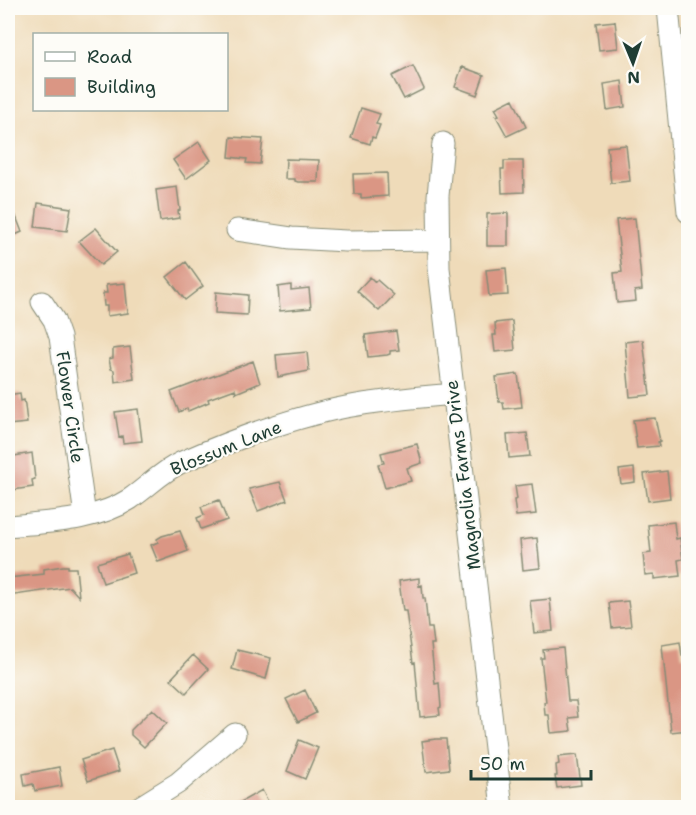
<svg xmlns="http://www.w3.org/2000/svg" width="696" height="815" viewBox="0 0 696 815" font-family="'Shantell Sans',sans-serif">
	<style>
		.building { fill: #da9684 }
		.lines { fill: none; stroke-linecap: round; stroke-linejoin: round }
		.minor-casing { stroke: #878c76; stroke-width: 23 }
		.minor { stroke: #fff; stroke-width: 21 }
		.labels { text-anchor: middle; stroke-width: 4.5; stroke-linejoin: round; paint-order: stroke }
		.street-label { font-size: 18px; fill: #1f3d34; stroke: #fdfcf7 }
	</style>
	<rect width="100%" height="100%" fill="#fdfcf7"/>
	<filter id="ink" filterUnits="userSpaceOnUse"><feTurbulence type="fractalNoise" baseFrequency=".0167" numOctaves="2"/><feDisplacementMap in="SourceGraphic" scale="12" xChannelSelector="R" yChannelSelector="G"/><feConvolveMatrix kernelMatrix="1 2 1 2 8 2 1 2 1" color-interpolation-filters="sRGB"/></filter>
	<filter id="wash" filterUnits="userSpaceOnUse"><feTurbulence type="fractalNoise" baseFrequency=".008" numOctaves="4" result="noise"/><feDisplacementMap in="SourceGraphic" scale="24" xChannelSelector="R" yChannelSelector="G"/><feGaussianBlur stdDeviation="1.35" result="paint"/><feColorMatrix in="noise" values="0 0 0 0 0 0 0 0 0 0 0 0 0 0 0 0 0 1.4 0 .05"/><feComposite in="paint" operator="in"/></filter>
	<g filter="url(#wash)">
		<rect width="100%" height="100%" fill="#efdbb9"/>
		<g id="blocks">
			<path class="building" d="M615,21L618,48L599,50L596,23Z
				M413,66L424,89L404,99L392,76Z
				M462,67L484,75L477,95L455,87Z
				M622,81L625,107L607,110L604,84Z
				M513,99L526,127L507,136L496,116L499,115L495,108Z
				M361,108L380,114L376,124L380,125L375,138L372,137L370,144L351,138Z
				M231,137L263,139L260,164L246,163L247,159L229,157Z
				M199,142L211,160L186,179L173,160Z
				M626,145L630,181L611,183L607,147Z
				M286,159L319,160L318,182H298L295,181V179H285Z
				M504,161H523L524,192L502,193L501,169H504Z
				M387,173L388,196L361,198V194H354L353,174Z
				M177,187L180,210L178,211L179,218L160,221L156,190Z
				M8,196L22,232L8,238Z
				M38,203L71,208L67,231L35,227Z
				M508,213V246H487V214Z
				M635,218L642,290L635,291L636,301L617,303L614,273L622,272L616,220Z
				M96,228L117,252L101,265L79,241Z
				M186,262L203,286L185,300L167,277Z
				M506,268L508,295L489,296L486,270Z
				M370,277L375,282L377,280L394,295L379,311L357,291Z
				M125,283L128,313L107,316V306H104L103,293H107L106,285Z
				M291,285V290L309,288L311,308L280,311L278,287Z
				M216,292L248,295L247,315L215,313Z
				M512,321L515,350L495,352L493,335H496L495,323Z
				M396,331L399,350L390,351V354L387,355L368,357L365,335Z
				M643,340L650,395L630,397L625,342Z
				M130,347L134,379L115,382L114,370L111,369L109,359L113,358V349Z
				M307,352L309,371L278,377L276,355Z
				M253,361L260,383L236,393L235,389L208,399L209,402L188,411L187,408L179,412L171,392Z
				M518,374L522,407L504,409L503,402H499L496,377Z
				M20,393L21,401L24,400L25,405L27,423L8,425V395Z
				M138,409L142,441L123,443L122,436L119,437L115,412Z
				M655,418L660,441L658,442L659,446L637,448L633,420Z
				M527,433L530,456L509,458L507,435Z
				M417,444L422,463L407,468L411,481L385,488L378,464L384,463L381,453Z
				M32,453L35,479L32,480L33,487L13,490L10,471L8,472V457Z
				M634,468L635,482L621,484L619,470Z
				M667,471L670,498L648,501L644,474Z
				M280,482L287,500L258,511L249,489Z
				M532,484L536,514L516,516L514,500L517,499L515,486Z
				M219,500L227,520L201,529L197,518L204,515L201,507Z
				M674,522L676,539L680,538L683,559L678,560L680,576L654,579V574L645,575L643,554L651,553L648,525Z
				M180,531L188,551L158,562L151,545L158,542L157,539L162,536Z
				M537,538L540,568L523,570L520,540Z
				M128,554L134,573L103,583L97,563Z
				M63,566H68V568H76L79,597L70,587L8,596V578L44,574V569Z
				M419,578V586L422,585L423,598H425L428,628H432L434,644H431L435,684L439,683L441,707L439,708L440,715L420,717L415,662L413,663L406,611H403L399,581Z
				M550,599L553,631L534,633L530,601Z
				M628,601L631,626L612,628L609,603Z
				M680,642L682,656H685L688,730L671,732L662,645Z
				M563,648L568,701H576L578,717L569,718L571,731L551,733L549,715H545L544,702H546L541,658H544L543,650Z
				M237,650L271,658L266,679L232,669Z
				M193,655L208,669L186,693L171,679Z
				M305,690L316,713L298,722L286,699Z
				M152,709L167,723L144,747L131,735V730Z
				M436,739H446L449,769L426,772L422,741Z
				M299,740L318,748L305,779L287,771Z
				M112,750L119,771L88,781L81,760Z
				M577,755L581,785L557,788L555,776H557L556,765L559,764L558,757Z
				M59,767L62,786L35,791L33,784L25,786L23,774Z
				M262,790L271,807H232Z"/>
		</g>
	</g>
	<g filter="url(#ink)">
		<use href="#blocks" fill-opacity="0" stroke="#878c76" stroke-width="1.5"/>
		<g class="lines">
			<g class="minor-casing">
				<path id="minor" d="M668,8L688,212
					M443,143L438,196L439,268L502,808
					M237,230L291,238L346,241L438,240
					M42,302L54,320L60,337L85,516
					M8,526C48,522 96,521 130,499C148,487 162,471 182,462C230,441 294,417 346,407C381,400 418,397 454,394
					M138,808L178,783L235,734"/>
			</g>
			<use href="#minor" class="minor"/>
		</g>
	</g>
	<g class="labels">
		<g class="street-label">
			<text transform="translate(70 407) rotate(82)" y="6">Flower Circle</text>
			<text transform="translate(226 448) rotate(-22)" y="6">Blossum Lane</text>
			<text transform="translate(463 475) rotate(-97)" y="6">Magnolia Farms Drive</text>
		</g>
	</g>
	<rect width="696" height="815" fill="none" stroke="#fdfcf7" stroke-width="30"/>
	<rect x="33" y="33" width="195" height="78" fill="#fdfcf7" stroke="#a4b0a9" stroke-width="1.5"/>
	<rect x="45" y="52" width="30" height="9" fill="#ffffff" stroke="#a4b0a9" stroke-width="1.5"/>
	<text x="87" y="63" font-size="18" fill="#1f3d34">Road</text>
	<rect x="45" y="78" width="30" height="18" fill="#da9684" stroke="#a4b0a9" stroke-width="1.5"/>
	<text x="87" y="93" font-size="18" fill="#1f3d34">Building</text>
	<g transform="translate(633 63) rotate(178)" stroke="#fdfcf7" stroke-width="4.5" paint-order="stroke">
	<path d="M0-4.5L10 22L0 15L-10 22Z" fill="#1f3d34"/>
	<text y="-9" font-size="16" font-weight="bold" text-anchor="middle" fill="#1f3d34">N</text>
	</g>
	<path d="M471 770v9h120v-9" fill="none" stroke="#1f3d34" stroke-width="3"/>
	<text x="480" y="770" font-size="18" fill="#1f3d34" stroke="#fdfcf7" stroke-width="4.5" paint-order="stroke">50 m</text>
</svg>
